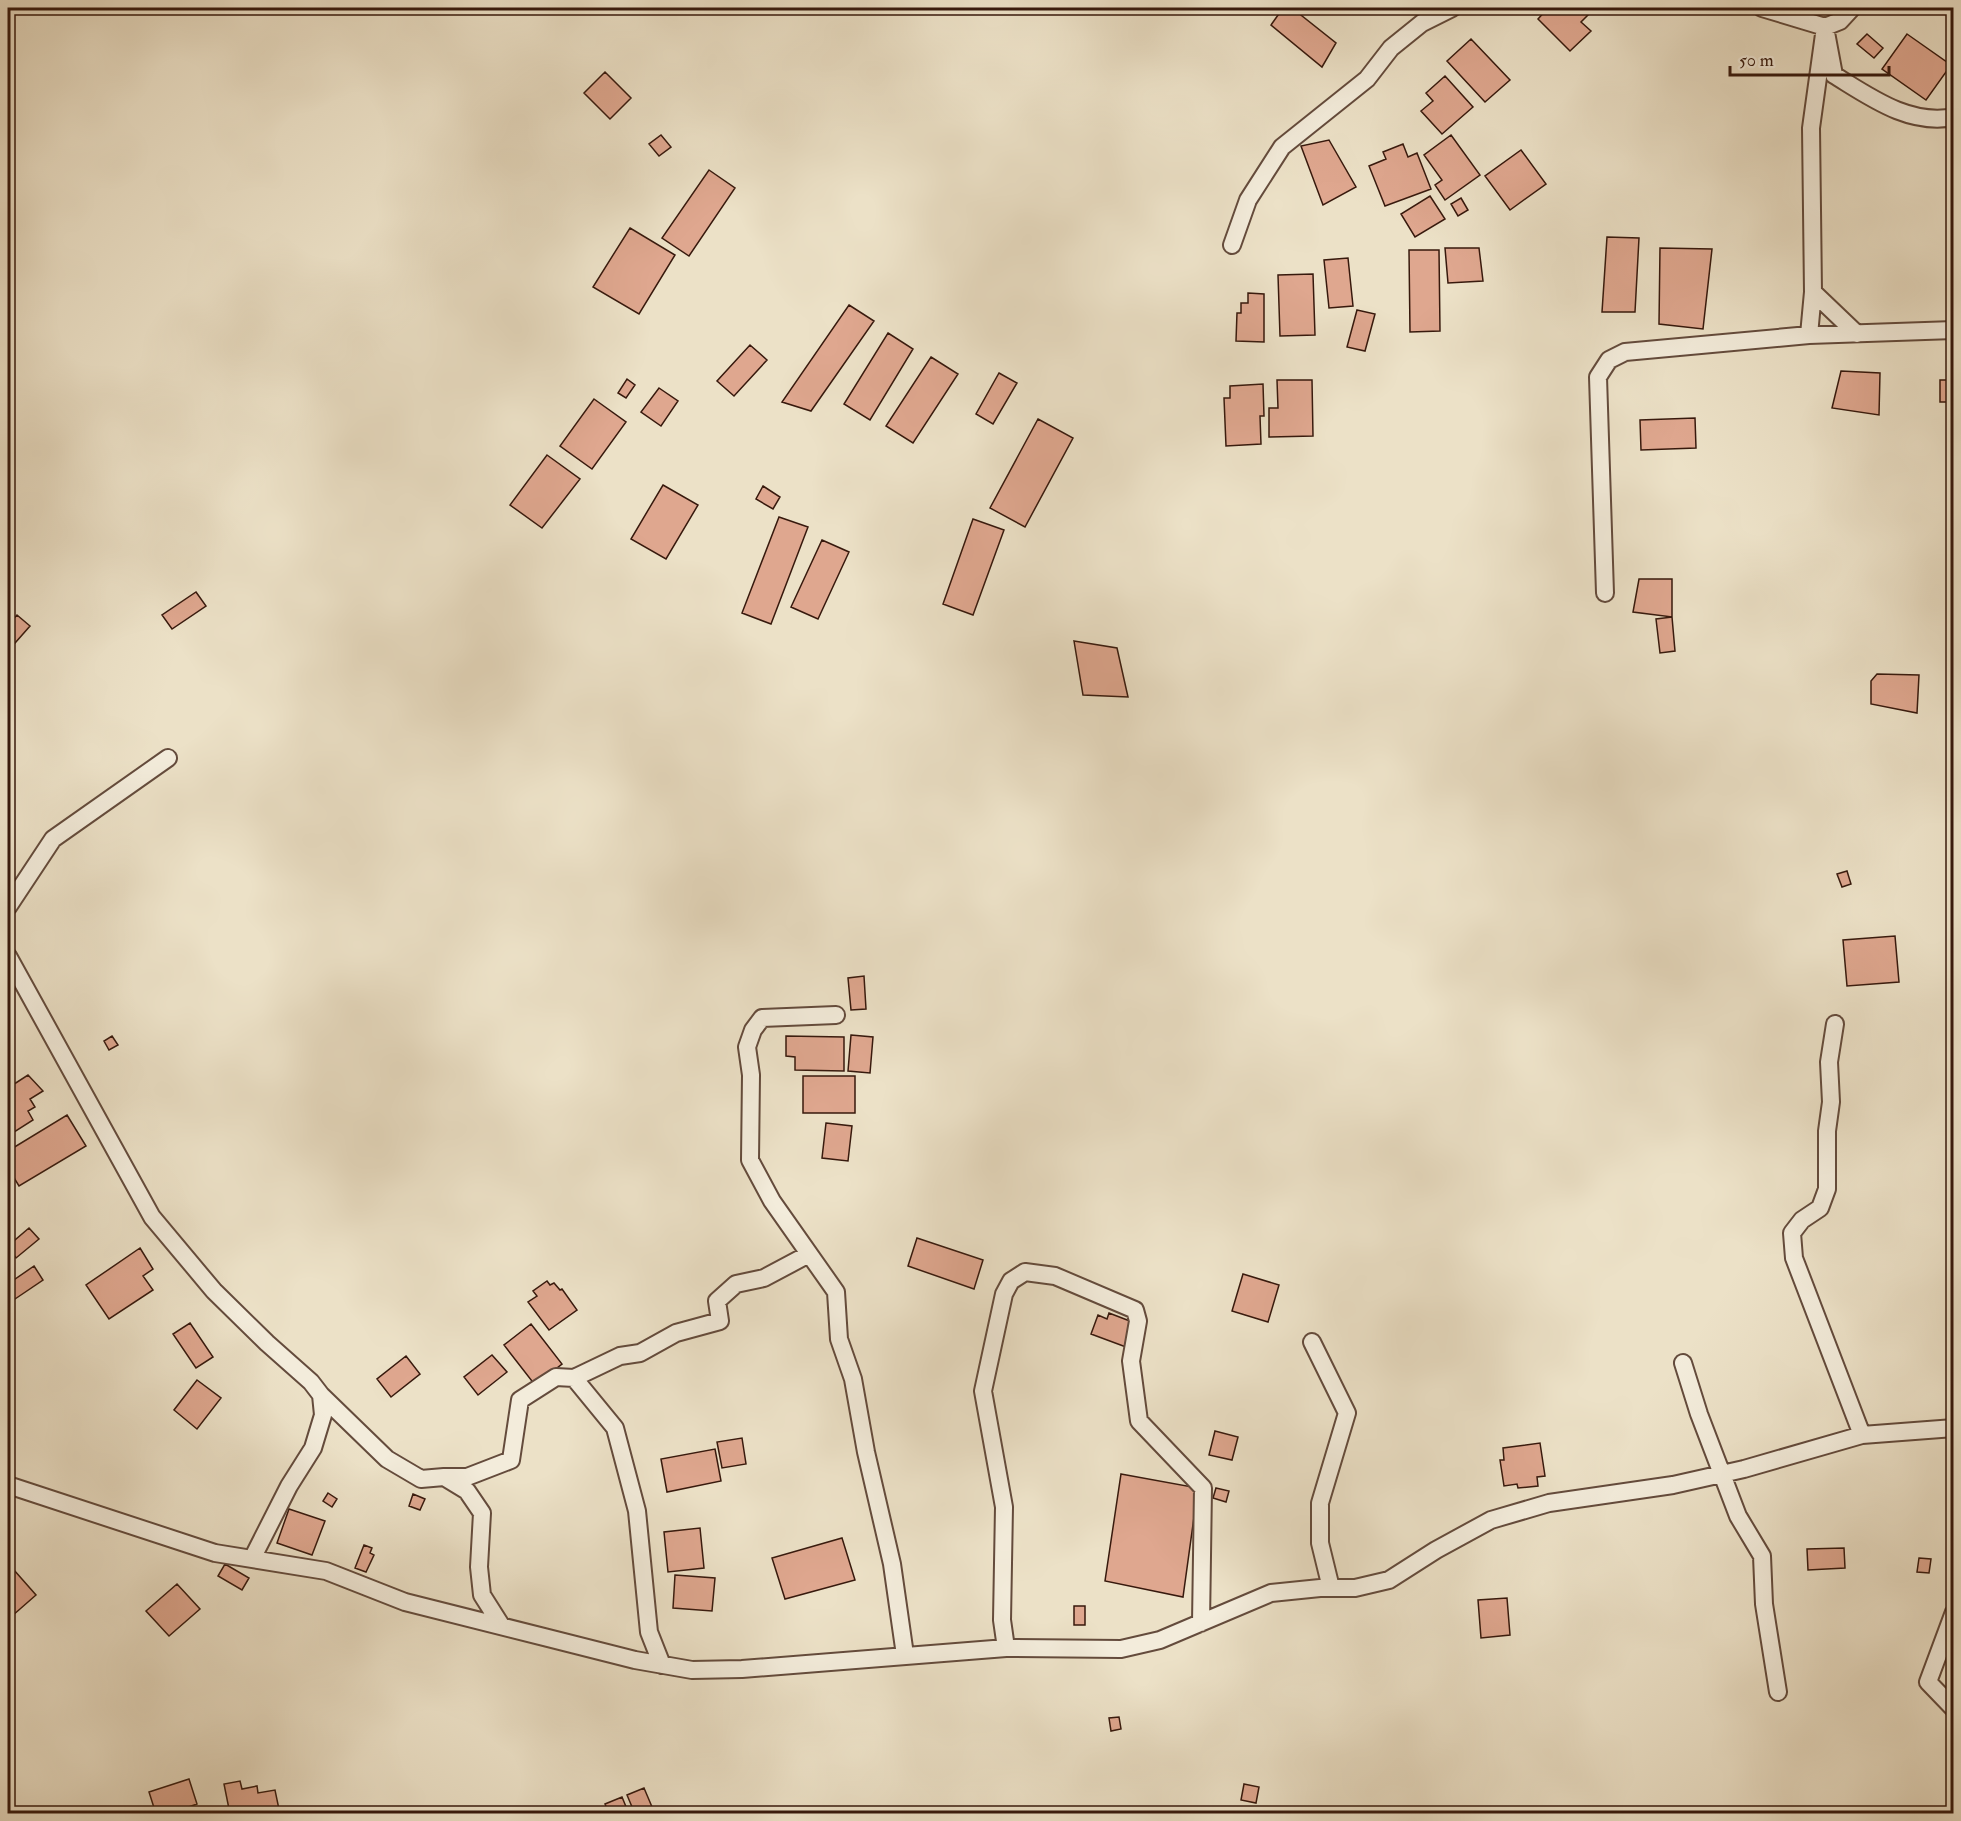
<svg xmlns="http://www.w3.org/2000/svg" width="1961" height="1821" viewBox="0 0 1961 1821" font-family="'IM FELL Double Pica',serif">
	<style>
		.building { fill: #dfa78f; stroke: #37190d; stroke-width: 1.5 }
		.lines { fill: none; stroke-linecap: round; stroke-linejoin: round }
		.street-casing { stroke: #644b3c; stroke-width: 20 }
		.street { stroke: #f3ecdb; stroke-width: 16 }
	</style>
	<rect width="100%" height="100%" fill="#ece1c7"/>
	<filter id="stains"><feTurbulence type="fractalNoise" baseFrequency=".00333" numOctaves="4"/><feColorMatrix values="0 0 0 0 .2 0 0 0 0 .09 0 0 0 0 .02 0 0 0 .5 -.17"/></filter>
	<radialGradient id="worn" r=".72"><stop offset=".6" stop-color="#630" stop-opacity="0"/><stop offset="1" stop-color="#630" stop-opacity=".3"/></radialGradient>
	<path class="building" d="M1283,8H1292L1336,43L1322,67L1271,25Z
		M1548,8H1585L1590,13L1581,22L1591,31L1570,51L1538,19Z
		M1867,34L1883,48L1874,58L1857,44Z
		M1907,34L1951,65L1926,100L1882,69Z
		M1471,39L1510,80L1485,102L1447,61Z
		M605,72L631,98L610,119L584,93Z
		M1445,76L1473,107L1442,134L1421,111L1433,101L1426,93Z
		M661,135L671,147L659,156L649,144Z
		M1451,135L1480,175L1445,200L1435,185L1442,180L1424,155Z
		M1329,140L1356,187L1323,205L1301,146Z
		M1403,144L1408,157L1417,153L1431,189L1385,206L1369,166L1386,159L1383,152Z
		M1521,150L1546,184L1510,210L1485,176Z
		M709,170L735,188L689,256L662,238Z
		M1430,196L1445,219L1415,237L1401,214Z
		M1461,198L1468,210L1458,216L1451,204Z
		M630,228L675,255L639,314L593,287Z
		M1607,237L1639,238L1635,312H1602Z
		M1445,248H1479L1483,281L1448,283Z
		M1660,248L1712,249L1703,329L1659,324Z
		M1409,250H1439L1440,331L1410,332Z
		M1348,258L1353,306L1329,308L1324,260Z
		M1313,274L1315,335L1280,336L1278,275Z
		M1248,293L1264,294V342L1236,341L1237,313H1241V303H1248Z
		M849,305L874,321L811,411L782,402Z
		M1357,310L1375,314L1365,351L1347,347Z
		M888,333L913,349L870,420L844,404Z
		M750,345L767,360L734,396L717,381Z
		M931,357L958,374L913,443L886,426Z
		M1841,371L1880,373L1879,415L1832,408Z
		M999,373L1017,383L993,424L976,414Z
		M627,379L635,385L626,398L618,393Z
		M1277,380H1312L1313,436L1269,437V408H1278Z
		M1940,380H1954V402H1940Z
		M1263,384L1264,416H1260L1261,444L1226,446L1224,398H1230V386Z
		M659,388L678,401L661,426L641,412Z
		M594,399L626,422L592,469L560,446Z
		M1695,418L1696,448L1641,450L1640,420Z
		M1038,419L1073,438L1025,527L990,508Z
		M547,455L580,479L542,528L510,505Z
		M663,485L698,505L666,559L631,539Z
		M763,486L780,497L773,509L756,499Z
		M779,517L808,527L771,624L742,613Z
		M973,519L1004,530L973,615L943,604Z
		M822,540L849,552L818,619L791,607Z
		M1639,579H1672V617L1633,612Z
		M196,592L206,606L172,629L162,615Z
		M17,615L30,626L8,651V625Z
		M1672,617L1675,651L1660,653L1656,619Z
		M1074,641L1117,648L1128,697L1083,695Z
		M1877,674L1919,675L1917,713L1871,704V681Z
		M1952,680L1954,717H1950Z
		M1847,871L1851,884L1842,887L1837,874Z
		M1895,936L1899,982L1847,986L1843,940Z
		M864,976L866,1009L851,1010L848,978Z
		M851,1035L873,1037L870,1073L848,1071Z
		M112,1036L118,1045L109,1050L104,1041Z
		M786,1036L844,1037V1071L795,1070V1057L786,1056Z
		M28,1075L43,1091L30,1099L35,1107L28,1111L33,1120L8,1136V1088Z
		M803,1076H855V1113H803Z
		M67,1115L86,1146L19,1186L8,1168V1151Z
		M826,1123L852,1126L848,1161L822,1158Z
		M29,1228L39,1239L16,1258L8,1246Z
		M917,1238L983,1260L974,1289L908,1266Z
		M140,1248L153,1269L143,1276L153,1290L109,1319L86,1285Z
		M34,1266L43,1280L15,1299L8,1284Z
		M1243,1274L1279,1285L1268,1322L1232,1311Z
		M547,1281L550,1285L554,1283L560,1290L562,1289L577,1310L549,1330L528,1302L537,1296L533,1291Z
		M1109,1313L1135,1323L1126,1347L1091,1334L1098,1315L1107,1319Z
		M190,1323L213,1357L196,1368L173,1334Z
		M531,1324L562,1364L535,1385L504,1345Z
		M492,1355L507,1372L478,1395L464,1377Z
		M406,1356L420,1374L391,1397L377,1379Z
		M197,1380L221,1398L197,1429L174,1410Z
		M1215,1431L1238,1437L1232,1460L1209,1455Z
		M742,1438L746,1464L722,1468L717,1442Z
		M1540,1443L1545,1476L1537,1477L1538,1486L1518,1488L1517,1484L1504,1486L1500,1460H1504L1503,1448Z
		M715,1449L721,1481L667,1492L661,1459Z
		M1121,1474L1198,1488L1183,1597L1105,1581Z
		M1216,1488L1229,1491L1226,1502L1213,1498Z
		M328,1493L337,1499L332,1507L323,1501Z
		M413,1494L425,1499L420,1510L409,1506Z
		M289,1509L325,1521L312,1555L277,1543Z
		M700,1528L704,1568L668,1572L664,1532Z
		M842,1538L855,1580L785,1599L772,1558Z
		M364,1545L372,1548L370,1553L374,1555L366,1572L355,1568Z
		M1844,1548L1845,1568L1808,1570L1807,1549Z
		M1919,1558L1931,1559L1929,1573L1917,1572Z
		M225,1564L249,1578L242,1590L218,1576Z
		M14,1570L36,1595L12,1616L8,1611V1576Z
		M675,1575L715,1578L712,1611L673,1608Z
		M177,1584L200,1609L169,1636L146,1611Z
		M1507,1598L1510,1635L1481,1638L1478,1600Z
		M1074,1606H1085V1625H1074Z
		M1119,1717L1121,1729L1111,1731L1109,1718Z
		M189,1779L197,1804L169,1814H156L149,1792Z
		M240,1781L242,1789L257,1786L258,1793L275,1790L280,1814H230L224,1784Z
		M1244,1784L1259,1787L1256,1803L1241,1800Z
		M644,1788L655,1814H635L627,1795Z
		M622,1797L629,1814H609L605,1804Z"/>
	<g class="lines">
		<g class="street-casing">
			<path id="street" d="M1762,8L1825,27L1834,75C1870,97 1909,126 1954,117
				M1852,8L1840,21L1825,27L1811,128L1813,292L1809,335L1954,330
				M1232,245L1248,200L1282,147L1367,79L1391,48L1422,23L1452,8
				M1813,292L1857,334
				M1605,593L1598,377L1609,360L1625,352L1809,335
				M8,907L53,839L168,758
				M8,956L152,1217L214,1291L267,1343L311,1382L321,1395L323,1415L313,1448L289,1486L253,1557
				M836,1015L762,1018L753,1030L747,1047L751,1075L750,1160L772,1201L836,1292L839,1339L853,1379L866,1452L892,1564L905,1655
				M1835,1024L1829,1062L1831,1102L1827,1131V1189L1820,1208L1802,1220L1792,1233L1794,1258L1862,1435
				M1312,1342L1347,1413L1320,1503V1543L1331,1588
				M1683,1363L1699,1414L1738,1516L1762,1556L1764,1604L1778,1692
				M574,1378L620,1356L640,1353L676,1333L720,1321L717,1301L736,1284L764,1278L809,1254
				M321,1395L387,1459L421,1479L444,1477L467,1491L482,1513L479,1567L482,1595L501,1625
				M444,1477H467L511,1460L520,1400L556,1377L574,1378L615,1428L637,1511L649,1632L662,1665
				M8,1485L215,1553L326,1571L405,1602L548,1638L635,1660L692,1670L742,1669L1006,1648L1121,1649L1160,1640L1271,1593L1320,1588H1355L1389,1580L1436,1550L1491,1520L1549,1503L1673,1485L1744,1469L1862,1435L1954,1428
				M1954,1612L1928,1682L1954,1709
				M1006,1648L1002,1620L1004,1507L983,1391L1004,1294L1011,1281L1025,1272L1055,1276L1135,1310L1138,1321L1131,1361L1139,1421L1203,1488L1201,1623"/>
		</g>
		<use href="#street" class="street"/>
	</g>
	<rect width="1961" height="1821" fill="none" stroke="#ece1c7" stroke-width="30"/>
	<rect x="9" y="9" width="1943" height="1803" fill="none" stroke="#37190d" stroke-width="3"/>
	<rect x="15" y="15" width="1931" height="1791" fill="none" stroke="#37190d" stroke-width="1.5"/>
	<path d="M1730 66v9h159v-9" fill="none" stroke="#37190d" stroke-width="3"/>
	<text x="1739" y="66" font-size="18" fill="#37190d" stroke="#f3ecdb" stroke-width="4.5" paint-order="stroke">50 m</text>
	<rect width="100%" height="100%" filter="url(#stains)"/>
	<rect width="100%" height="100%" fill="url(#worn)"/>
</svg>
